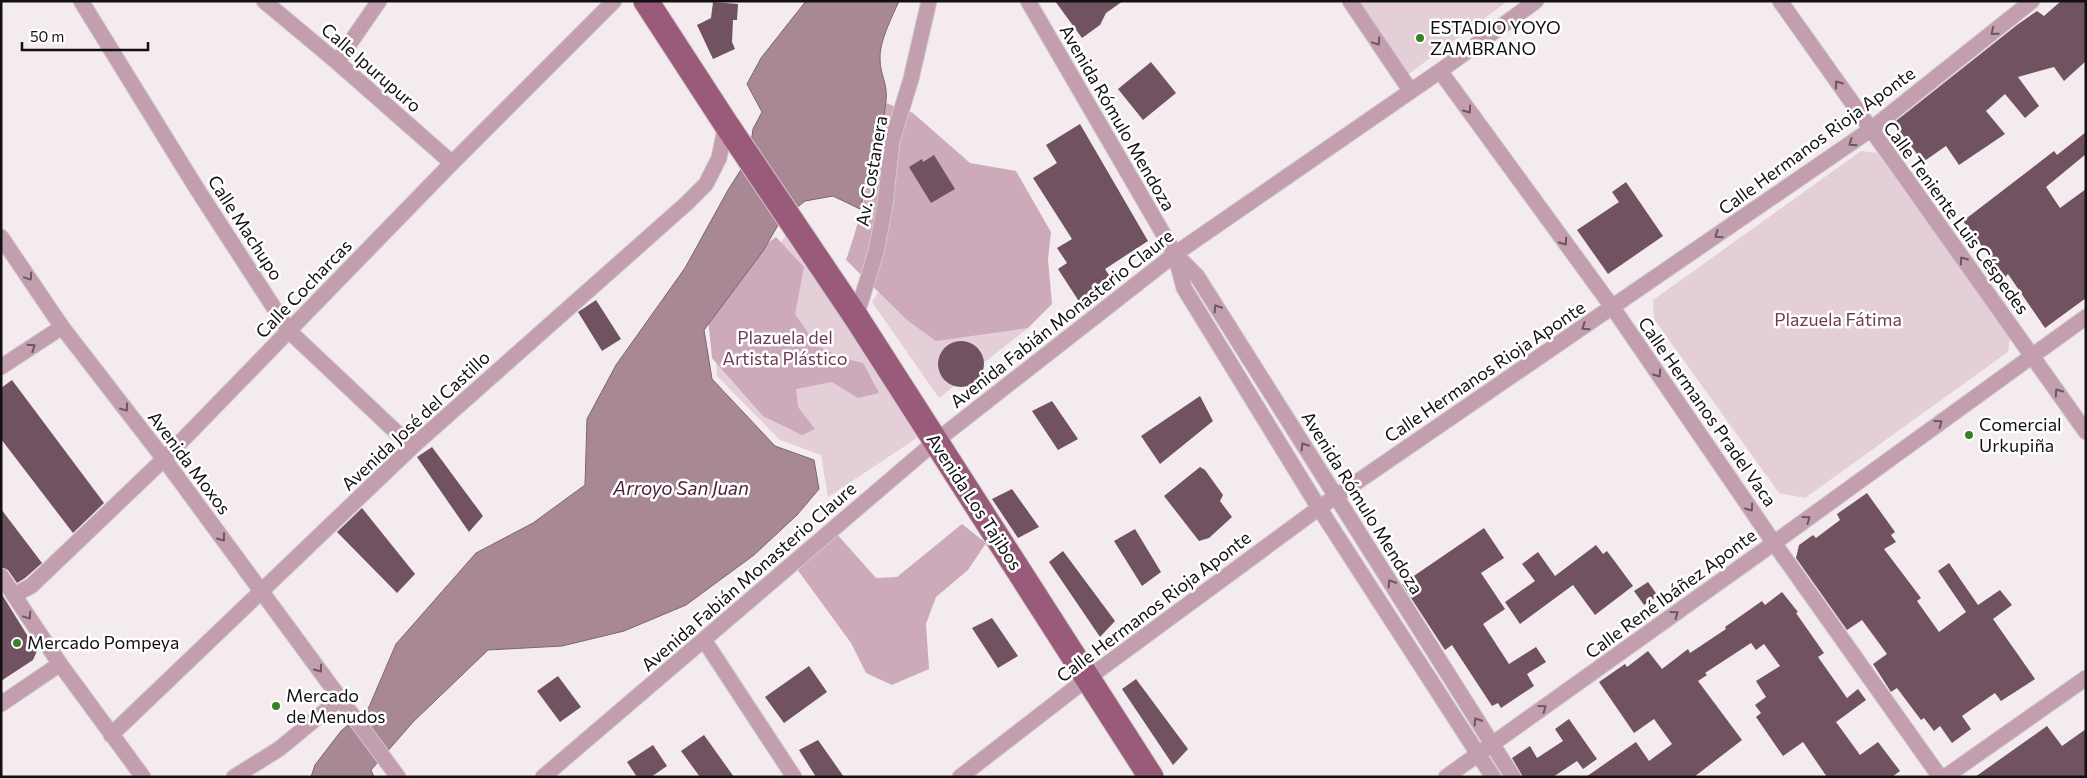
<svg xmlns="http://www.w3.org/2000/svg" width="2087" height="778" viewBox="0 0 2087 778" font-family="Commissioner,sans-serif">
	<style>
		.green { fill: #e4ced7 }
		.forest { fill: #cdaaba }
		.water { fill: #a98896; stroke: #7c646e }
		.building { fill: #705260 }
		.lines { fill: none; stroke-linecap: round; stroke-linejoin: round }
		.minor-casing { stroke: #d0c8cb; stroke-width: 17 }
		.primary-casing { stroke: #d0c8cb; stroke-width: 27 }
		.minor { stroke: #c29eae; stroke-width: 15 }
		.primary { stroke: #995b79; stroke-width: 25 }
		.oneway { stroke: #6a5760 }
		.poi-dot { fill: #398127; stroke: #fff; stroke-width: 2 }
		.labels { text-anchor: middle; stroke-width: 5; stroke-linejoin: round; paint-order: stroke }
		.poi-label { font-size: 18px; fill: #131011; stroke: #fff; text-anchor: start }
		.street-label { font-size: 18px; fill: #131011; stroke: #fff }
		.park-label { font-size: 18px; fill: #6d3c54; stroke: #fff }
		.water-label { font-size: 19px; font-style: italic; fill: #4c1f37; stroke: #fff }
	</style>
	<rect width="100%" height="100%" fill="#f4ebef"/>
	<path class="green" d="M1359,1H1508L1407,75Z
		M1861,151L1877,153L2010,337L2008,352L1805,498L1779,493L1654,319L1653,300Z
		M787,234L923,434L828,497L821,455L780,440L717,376L714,332Z
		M893,267L1028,328L939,398L872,302Z"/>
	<path class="forest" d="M886,103L913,113L970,163L1016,171L1051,232L1048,259L1052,304L1028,328L936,341L907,320L846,260C864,209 875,156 886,103Z
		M776,237L804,267L795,314L817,346L843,358L863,363L879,393L858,398L832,382L796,389L798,407L815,429L802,435L763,416L712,358L707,309L753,254Z
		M962,524L986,543L968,570L936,597L926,624L929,669L892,685L866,673L851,643L794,565L835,532L876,578L897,577Z"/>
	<path class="water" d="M806,1H899C892,17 879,42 880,59C880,75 888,83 886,101C882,137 871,173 860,209L833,196L805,201L781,220L763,251L704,330L712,379L775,446L814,460L819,489L797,515L754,555L686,605L624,631L562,646L488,650L413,722L371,770L374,777H311L315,765L341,731L369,707L396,644L476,553L533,523L585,485L587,419L616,365L685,268L728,190L749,157L753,129L762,112L747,84L761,58Z"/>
	<path class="building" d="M1055,1H1123L1106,13L1100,25L1082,38Z
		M2061,1H2086V61L2064,81L2054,67L2018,77L2039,106L2025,118L2005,94L1986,111L2005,134L1959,165L1946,146L1923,162L1896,126V121L2017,25L2037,11L2044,16Z
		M713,2L738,4L737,20H733L732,42L735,49L713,59L697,25L711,18Z
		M1151,62L1176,93L1143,120L1118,89Z
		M1080,124L1148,241L1105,269L1113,281L1080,303L1058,269L1067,263L1057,248L1072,239L1033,178L1057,163L1046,145Z
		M2086,132V154L2046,187L2060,208L2086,189V298L2045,328L2008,274L2005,277L1963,221L2054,151L2057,155Z
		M934,155L955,189L931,203L909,167L922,159L923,162Z
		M1626,182L1663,236L1608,274L1577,230L1619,202L1612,192Z
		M596,300L621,339L602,351L578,312Z
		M938 364a23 23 0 1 1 46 0a23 23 0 1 1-46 0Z
		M12,380L104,503L73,533L1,439V388Z
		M1200,396L1213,421L1160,464L1141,436Z
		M1052,401L1078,439L1058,450L1032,411Z
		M432,447L483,516L469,532L417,457Z
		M1200,467L1205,470L1223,495L1220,501L1232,517L1209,538L1199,541L1164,496Z
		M1012,489L1039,527L1018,538L992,499Z
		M1867,493L1895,532L1891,535L1896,542L1884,549L1921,598L1917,601L1939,632L1966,612L1938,571L1949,563L1978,605L2000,590L2012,605L1993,619L2035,679L2001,701L1995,693L1962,716L1971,729L1952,743L1940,726L1934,731L1924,718L1921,720L1897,688L1891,692L1873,664L1887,654L1862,620L1847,630L1796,558L1799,545L1813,535L1816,538L1840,520L1837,514Z
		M362,508L415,574L397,593L337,532Z
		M1,509L42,563L25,578L17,583L8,570L1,567Z
		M1484,528L1504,558L1481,573L1505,609L1483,624L1509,664L1536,647L1546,662L1527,674L1534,686L1501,708L1498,703L1492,706L1452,645L1445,650L1402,584Z
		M1135,529L1161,572L1142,586L1114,541Z
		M1596,545L1603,554L1607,551L1633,586L1595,615L1573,585L1520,624L1505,602L1535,581L1522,564L1538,552L1555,576Z
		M1063,551L1115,621L1100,637L1049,562Z
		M1648,582L1658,596L1644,605L1634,591Z
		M1782,592L1798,612L1796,613L1824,653L1818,657L1847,698L1858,689L1866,700L1836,722L1860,755L1878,742L1900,771L1892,777H1827L1803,742L1783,756L1756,717L1761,713L1755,705L1766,697L1756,681L1780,666L1764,644L1756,650L1751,643L1705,673L1707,675L1698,681L1742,740L1694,777H1586L1636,742L1649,761L1672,744L1654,719L1634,733L1599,682L1625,664L1627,667L1648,651L1662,669L1688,649L1690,653L1726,629L1725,627L1762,601L1765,605Z
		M1,593L37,651L33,660L1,681Z
		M992,618L1018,656L998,668L972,628Z
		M809,666L827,692L784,723L765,697Z
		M558,676L581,707L560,722L537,691Z
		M1136,679L1188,749L1173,765L1122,689Z
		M1569,719L1597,759L1583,769L1577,761L1553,777H1523L1512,758L1530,746L1537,758L1563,741L1555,729Z
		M2047,726L2062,746L2086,729V777H1975Z
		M704,735L734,777H700L681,751Z
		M818,740L844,777H816L799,750Z
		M653,745L667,766L651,777H637L627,762Z"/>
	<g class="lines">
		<g class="minor-casing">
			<path id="minor" d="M81,1L197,189L289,331L412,447
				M264,1L337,62L452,163
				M1028,1L1175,254
				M1350,1L1410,90
				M1780,1L2086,432
				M337,62L379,1
				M1440,71L1613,308L1774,543L1940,777
				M1,237L62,327L164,459L398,777
				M856,317L876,252L885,205L892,141L911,79L929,1
				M1,367L62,327
				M1,576L60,664L143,777
				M14,595L31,586L164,459L452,163L614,1
				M704,640L794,777
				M1,704L60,664
				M111,735L412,447L687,203L706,184L719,158L726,124
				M234,777L279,749L341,698
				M543,777L936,441L1175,254L1440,71L1536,1
				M960,777L1088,678L1319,508L1870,130L2032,1
				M1446,777L1774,543L2086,317
				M1493,777L1319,508L1184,288L1175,254L1197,276L1513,777
				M1945,777L2086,678"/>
		</g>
		<g class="primary-casing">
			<path id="primary" d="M646,1L726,124L856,317L1151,777"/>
		</g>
		<use href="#minor" class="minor"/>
		<use href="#primary" class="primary"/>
	</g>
	<defs><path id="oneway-chevron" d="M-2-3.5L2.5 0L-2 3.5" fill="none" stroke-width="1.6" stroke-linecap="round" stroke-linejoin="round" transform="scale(1.25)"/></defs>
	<g class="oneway">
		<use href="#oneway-chevron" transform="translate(1994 32) rotate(141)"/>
		<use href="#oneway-chevron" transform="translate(1377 42) rotate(56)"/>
		<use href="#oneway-chevron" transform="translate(1838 84) rotate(-125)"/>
		<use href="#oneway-chevron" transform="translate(1468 110) rotate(54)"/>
		<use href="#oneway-chevron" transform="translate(1852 143) rotate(145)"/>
		<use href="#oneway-chevron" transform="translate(1718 235) rotate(145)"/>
		<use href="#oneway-chevron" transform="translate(1564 242) rotate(54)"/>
		<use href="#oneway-chevron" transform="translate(1963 260) rotate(-126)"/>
		<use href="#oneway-chevron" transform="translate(29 277) rotate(56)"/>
		<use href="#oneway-chevron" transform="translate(1217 308) rotate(-122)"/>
		<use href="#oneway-chevron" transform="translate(1585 327) rotate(146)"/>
		<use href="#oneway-chevron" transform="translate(32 347) rotate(-34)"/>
		<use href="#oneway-chevron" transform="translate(1658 374) rotate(55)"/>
		<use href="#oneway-chevron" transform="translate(2058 392) rotate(-125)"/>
		<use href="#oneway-chevron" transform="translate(125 408) rotate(53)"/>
		<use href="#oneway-chevron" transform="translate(1939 423) rotate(-36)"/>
		<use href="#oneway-chevron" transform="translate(1304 446) rotate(-122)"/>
		<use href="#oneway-chevron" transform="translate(1750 508) rotate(55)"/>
		<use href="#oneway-chevron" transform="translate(1807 519) rotate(-36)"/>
		<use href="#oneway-chevron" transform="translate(222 538) rotate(53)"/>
		<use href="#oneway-chevron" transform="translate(1391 583) rotate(-122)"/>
		<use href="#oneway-chevron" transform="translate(1675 614) rotate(-36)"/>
		<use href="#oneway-chevron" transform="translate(28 616) rotate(56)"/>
		<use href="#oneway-chevron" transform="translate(319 669) rotate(54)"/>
		<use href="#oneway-chevron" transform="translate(1543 708) rotate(-36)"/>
		<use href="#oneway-chevron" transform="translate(1477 721) rotate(-122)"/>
	</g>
	<g class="poi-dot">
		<circle cx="1420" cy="38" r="5"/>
		<circle cx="1969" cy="435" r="5"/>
		<circle cx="17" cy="643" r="5"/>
		<circle cx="276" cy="706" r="5"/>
	</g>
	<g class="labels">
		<g class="poi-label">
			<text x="1430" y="34">ESTADIO YOYO<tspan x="1430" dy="21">ZAMBRANO</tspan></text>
			<text x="1979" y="431">Comercial<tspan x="1979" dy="21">Urkupiña</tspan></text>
			<text x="27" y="649">Mercado Pompeya</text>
			<text x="286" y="702">Mercado<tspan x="286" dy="21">de Menudos</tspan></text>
		</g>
		<g class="street-label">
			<text transform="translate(371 68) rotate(41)" y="6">Calle Ipurupuro</text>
			<text transform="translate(1117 118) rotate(60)" y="6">Avenida Rómulo Mendoza</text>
			<text transform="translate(1817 141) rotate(-36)" y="6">Calle Hermanos Rioja Aponte</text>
			<text transform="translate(872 171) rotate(-80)" y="6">Av. Costanera</text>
			<text transform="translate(1956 218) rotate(54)" y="6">Calle Teniente Luis Céspedes</text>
			<text transform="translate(245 228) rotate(57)" y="6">Calle Machupo</text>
			<text transform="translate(304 289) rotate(-46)" y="6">Calle Cocharcas</text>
			<text transform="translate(1062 319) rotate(-38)" y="6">Avenida Fabián Monasterio Claure</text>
			<text transform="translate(1485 372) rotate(-34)" y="6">Calle Hermanos Rioja Aponte</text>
			<text transform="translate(1707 412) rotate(55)" y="6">Calle Hermanos Pradel Vaca</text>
			<text transform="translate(416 421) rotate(-43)" y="6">Avenida José del Castillo</text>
			<text transform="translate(189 463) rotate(53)" y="6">Avenida Moxos</text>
			<text transform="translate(974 502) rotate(57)" y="6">Avenida Los Tajibos</text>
			<text transform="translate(1362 503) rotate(58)" y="6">Avenida Rómulo Mendoza</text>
			<text transform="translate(749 577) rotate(-41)" y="6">Avenida Fabián Monasterio Claure</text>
			<text transform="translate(1671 594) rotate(-36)" y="6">Calle René Ibáñez Aponte</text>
			<text transform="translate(1154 607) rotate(-37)" y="6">Calle Hermanos Rioja Aponte</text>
		</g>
		<g class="park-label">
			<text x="1838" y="326">Plazuela Fátima</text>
			<text x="785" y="344">Plazuela del<tspan x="785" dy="21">Artista Plástico</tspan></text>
		</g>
		<g class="water-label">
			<text x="681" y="495">Arroyo San Juan</text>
		</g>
	</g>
	<rect width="2087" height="778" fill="none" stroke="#131011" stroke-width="5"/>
	<path d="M22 42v8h126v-8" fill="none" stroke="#131011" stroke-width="2.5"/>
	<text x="30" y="42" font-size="15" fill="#131011" stroke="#ffffff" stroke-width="4" paint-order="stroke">50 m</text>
</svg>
